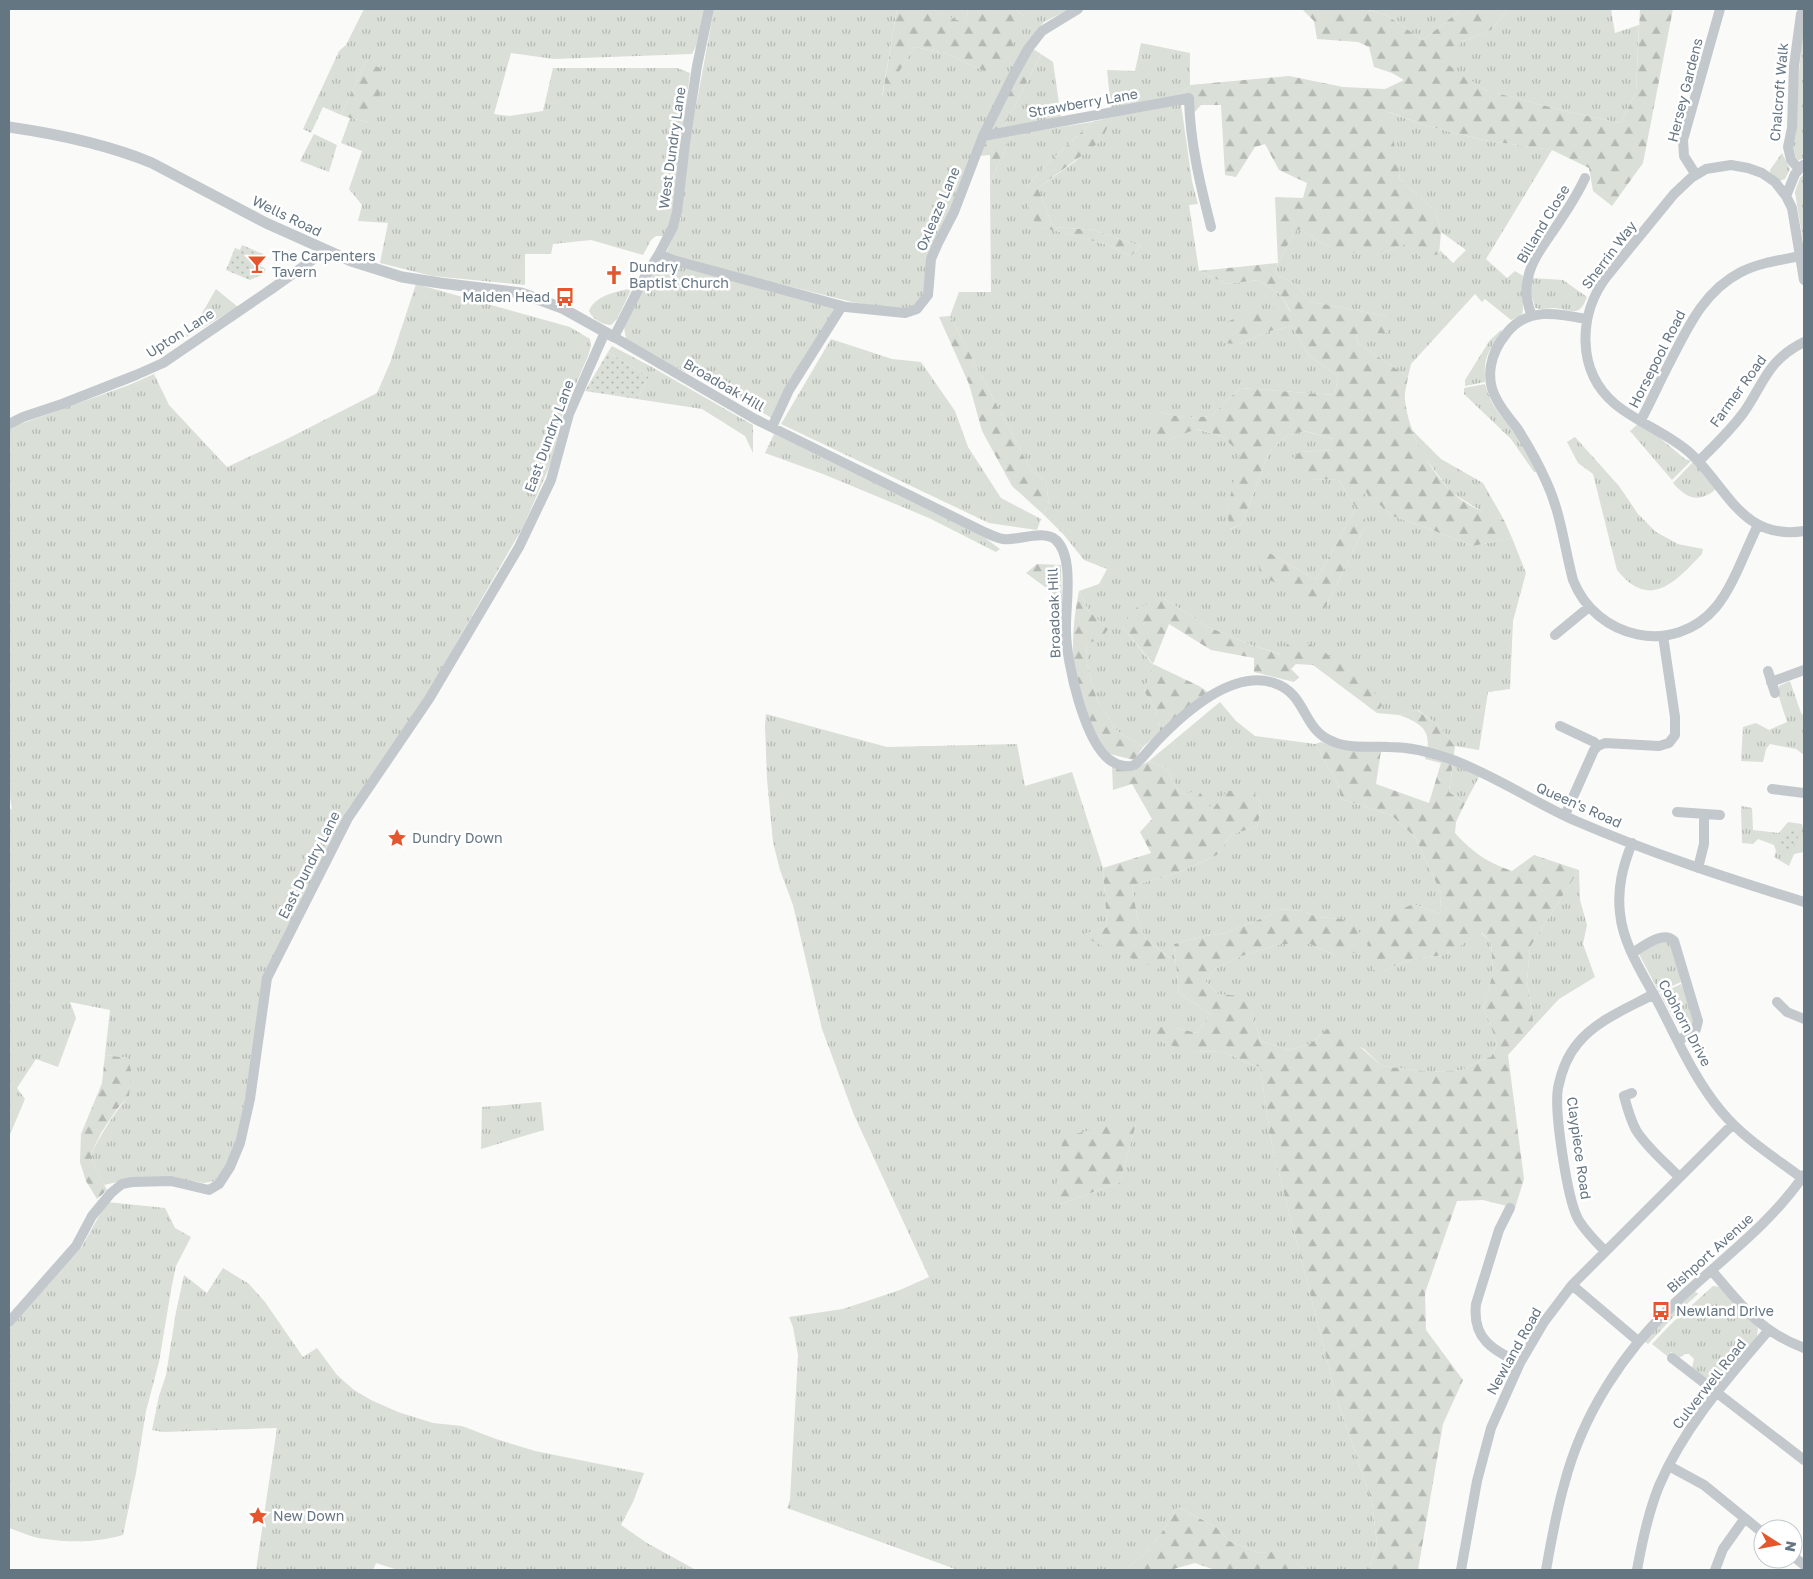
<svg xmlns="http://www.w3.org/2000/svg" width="1813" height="1579" viewBox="0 0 1813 1579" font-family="'Golos Text',sans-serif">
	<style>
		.grass { fill: url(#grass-tufts); fill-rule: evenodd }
		.forest { fill: url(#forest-firs) }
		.park { fill: url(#park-dots) }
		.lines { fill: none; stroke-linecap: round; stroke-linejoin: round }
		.minor { stroke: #c3c8cc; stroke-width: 10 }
		.tertiary { stroke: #c3c8cc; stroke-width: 11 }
		.labels { text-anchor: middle; stroke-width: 5; stroke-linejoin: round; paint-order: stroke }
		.street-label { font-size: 14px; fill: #657683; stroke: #fff }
		.poi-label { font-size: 14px; fill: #657683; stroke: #fff; text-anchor: start }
	</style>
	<defs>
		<pattern id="grass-tufts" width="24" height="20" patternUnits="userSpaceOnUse" patternTransform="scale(1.25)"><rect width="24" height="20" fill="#dadfd7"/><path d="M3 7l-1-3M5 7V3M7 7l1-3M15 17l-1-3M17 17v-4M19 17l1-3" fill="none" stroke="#b4b9b4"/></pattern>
		<pattern id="forest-firs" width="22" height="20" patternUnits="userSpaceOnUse" patternTransform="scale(1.25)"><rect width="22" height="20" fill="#dadfd7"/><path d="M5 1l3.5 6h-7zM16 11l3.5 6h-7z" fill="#b4b9b4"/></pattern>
		<pattern id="park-dots" width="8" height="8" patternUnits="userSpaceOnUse" patternTransform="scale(1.25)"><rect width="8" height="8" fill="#dadfd7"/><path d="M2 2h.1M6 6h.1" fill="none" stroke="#b4b9b4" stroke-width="1.8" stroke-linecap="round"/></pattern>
	</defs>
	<rect width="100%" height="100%" fill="#fafaf8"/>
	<path class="grass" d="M364,9H705L696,46L692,54L554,59L511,53L494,114L509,116L543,111L553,68H677L690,73L672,215L665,236H656L651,240L643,255L591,240L553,244L551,254H525V285L432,276L380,263L388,223L358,221L362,205L349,189L362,151L341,143L350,118L368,122L366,61L341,115L323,107L311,133L303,129L339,51L346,45Z
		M714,9H897L882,96L915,47L945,53L984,71L1024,16L1015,9H1070L1044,22L1029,40L980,133L921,301L905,311L852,302L684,260L666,253L681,219L685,174L695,112Z
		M910,9H968L966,25L934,10Z
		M1365,9H1462L1423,40L1386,15Z
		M1508,9H1611L1615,33L1639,25L1636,93L1620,123L1569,112L1485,90L1446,64L1461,42L1491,30Z
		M1804,13V159L1798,160L1796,158L1792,143L1794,141L1796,134L1794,131Z
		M1141,43L1190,53V85L1178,96L1111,109L1107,70L1135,71Z
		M1041,54L1053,62L1061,117L1003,129Z
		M1181,104L1192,181L1198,204L1189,205L1199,271L1227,284L1258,280L1281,295L1291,313L1239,344L1270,331L1292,326L1309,356L1338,376L1335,395L1240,388L1211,416L1185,418L1159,412L1169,440L1195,429L1222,436L1241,453L1227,511L1231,529L1242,524L1269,452L1286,436L1304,431L1333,439V450L1300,452L1308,480L1338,479L1356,508L1316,580L1268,552L1257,553L1325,608L1365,527V490L1392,516L1422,526L1473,546L1512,538L1526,573L1513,621L1510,689L1488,692L1479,750L1455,746L1437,724L1418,710L1399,715L1377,713L1382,705L1293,636L1281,654L1251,645L1206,626L1165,599L1122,626L1153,665L1144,691L1156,710L1160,732L1143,747L1117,731L1097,700L1087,664L1086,642L1108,629L1088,610L1079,591L1099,584L1107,569L1084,560L1064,535L1043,514L1049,505L1046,481L1031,470L950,316L959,292H991L990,184L1011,135L1092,122L1044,167L1026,187L1038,226L1108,245L1131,256L1141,246L1093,230L1053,227L1038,188L1077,160L1108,118Z
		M1388,112L1424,125L1483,140L1552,150L1486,259L1507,278L1515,271L1523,276C1522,283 1524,312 1522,314C1519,317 1514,319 1511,320L1485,299L1482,302L1475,294L1411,364L1408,377L1358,343L1356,334L1387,316L1311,302L1296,285L1275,273L1278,263L1295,231L1301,229L1326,246L1385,252L1405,244L1439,254L1440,250L1453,263L1466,250L1441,232L1435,211L1400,179Z
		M314,134L337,145L329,172L300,161Z
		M1782,153L1790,169L1785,179L1779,181L1770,173V170Z
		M1804,174V247L1795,192L1800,178Z
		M664,260L836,308L772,418L706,381L651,356L626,339L624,327L629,309L659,262Z
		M1532,278L1563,280L1587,297C1579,318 1573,310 1555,308C1548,308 1541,310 1535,308L1531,292Z
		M416,284L570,327L590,339L591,346L588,356L562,416L551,463L523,527L423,701L356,799L349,807L264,975L248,1086L234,1148L223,1171L215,1181L204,1183L186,1180H126L104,1185L96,1170L91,1154C102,1133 113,1114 129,1096L128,1058L105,1055L110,1010L70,1002L76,1018L58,1067L36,1059L17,1088L25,1099L9,1137V807L12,810L9,791V428L129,385L154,374L169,405L227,467L287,439L377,393L390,363Z
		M632,288L617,319L611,325C603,325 592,319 589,311C595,295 617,292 632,288Z
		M216,289L238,307L180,341L197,322Z
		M1501,330L1502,332C1488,354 1484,353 1485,382L1465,386V380L1490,340Z
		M831,339L892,359L921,362L955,411L968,447L1001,498L1041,519L1037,530L989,523L781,424Z
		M612,346L650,366L753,425V453L745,436L702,409L637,399L649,377L608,352Z
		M1485,384C1492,411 1505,418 1519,439C1527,449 1533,461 1539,472H1534L1511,439L1464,394V388Z
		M1639,423L1659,433L1660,438L1685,459L1691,461L1672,480L1630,431Z
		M1412,430L1441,459L1483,483L1504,520L1488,515L1452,493L1422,454Z
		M774,434L985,538L1000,549L996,552L929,518L823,474L765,453Z
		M1575,437L1619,486L1638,514L1656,532L1678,544L1703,549L1702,554C1675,582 1650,611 1617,570L1593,474L1578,463L1567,442Z
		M1693,462L1716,489C1699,504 1686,498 1673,483Z
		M1790,681L1801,713L1804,716V755L1796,749L1770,744L1766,749L1763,762L1741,761L1743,727L1756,723L1769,730L1787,722L1778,694L1779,686Z
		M1220,702L1236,721L1255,736L1315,744L1338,784L1341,799L1391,815L1415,837L1441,893L1440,914L1413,904L1384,971L1396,965L1413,959L1444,955L1481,933L1491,942L1493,973L1483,1009L1490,1023L1497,1045L1491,1057L1486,1058L1462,1070L1432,1072L1382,1066L1364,1049L1327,1029L1310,1044L1289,1050L1261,1041L1252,1014L1218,994L1205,981L1216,968L1242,956L1280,944H1310L1337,956L1341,919L1317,917L1303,911L1279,909L1263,918L1225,933L1205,936L1174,944L1179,993L1210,1014L1197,1033L1176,1028L1193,1052L1222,1051L1247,1063L1260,1067L1272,1146L1338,1402L1372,1502L1377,1544L1369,1570H1307L1301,1567L1285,1551L1259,1553L1229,1541L1216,1527L1178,1507C1162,1533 1149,1554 1124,1570H958L787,1508L790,1500L798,1355L793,1327L789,1317L843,1309L900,1290L929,1277L854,1115L822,1029L793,905L780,870L773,842L767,779L765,725L766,714L887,747L1017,744L1025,786L1072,772L1103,868L1107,927L1082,935L1171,959L1146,939L1138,921L1132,886L1177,873L1217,855L1232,834L1257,827L1262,805L1252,790L1212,810L1199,792L1180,794L1167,769L1149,761ZM1136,1124L1120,1182L1061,1204Z
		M1453,763L1480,775L1465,803L1449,792Z
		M1741,806L1752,808L1753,830L1779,833L1788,822L1802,824L1804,832V852L1794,854L1789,866L1774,857L1776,851L1774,845L1758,839L1753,844L1742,843Z
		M1579,870L1580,900L1587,925L1583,944L1595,977L1559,999L1534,1026L1527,981L1530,947Z
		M1662,940L1671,942L1681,982L1659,992L1639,954Z
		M1681,984L1687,996L1693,1018V1026L1683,1034L1660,994Z
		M541,1102L544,1130L481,1149L482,1107Z
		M107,1202L165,1208L175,1228L191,1237L176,1266L171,1290L159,1362L146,1411L136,1473L123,1535C99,1542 71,1543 46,1539C33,1538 21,1532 9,1528V1329L81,1248Z
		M223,1268L249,1284L265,1302L303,1357L317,1348L337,1375L354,1390L371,1400L398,1412L433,1423L462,1426L496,1439L535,1451L644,1473L633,1502L621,1525L647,1543L696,1570H398L376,1563L373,1570H256L277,1428L163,1432L152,1430L159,1396L166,1375L176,1312L184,1275L207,1293Z
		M1713,1286L1721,1287L1754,1322L1758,1329L1757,1336L1724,1378L1715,1386L1692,1368L1694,1359L1689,1354H1685L1679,1358L1671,1352L1667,1356L1652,1344L1671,1324Z
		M1693,1289L1698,1294L1676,1314L1648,1344L1644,1341Z"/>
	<path class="forest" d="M897,9L934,10L966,24L968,9H1015L1024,16L1007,62L984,71L945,53L915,47L882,98Z
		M1302,9H1365L1386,15L1423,40L1462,9H1508L1491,30L1461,42L1447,64L1485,90L1569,112L1620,123L1636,93L1640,9H1673L1643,163L1612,206L1593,191L1589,168L1552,150L1483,140L1424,125L1389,112L1400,179L1435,211L1441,232L1439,254L1422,258L1405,244L1385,252L1356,253L1326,246L1301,229L1295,231L1278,263L1275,273L1296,285L1311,302L1387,316L1388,333L1356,334L1358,343L1408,377C1407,384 1404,393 1405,400C1409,434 1427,466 1451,491C1461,503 1489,515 1504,520L1512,538L1473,546L1422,526L1392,516L1365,491V527L1325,608L1260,575L1257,552H1268L1316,580L1356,508L1338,479L1308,480L1287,462L1300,452L1333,450V439L1305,431L1286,436L1269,452L1242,524L1230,529L1227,511L1240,453L1222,436L1196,429L1169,440L1150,435L1159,412L1185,418L1211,416L1240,388L1335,395L1338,376L1309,356L1292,326L1270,331L1239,344L1222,343L1224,323L1254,311L1280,308L1291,312L1281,295L1258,280L1227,284L1199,271L1278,263L1275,197L1303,198L1307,183L1279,170L1265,144L1255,147L1236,177L1225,175L1221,105H1201L1192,115L1191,96H1178L1190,85L1289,76L1343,87L1385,89L1404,80L1392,73L1374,67L1369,47L1358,42L1317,39L1314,21Z
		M1033,49L1041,54L1003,129L988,132Z
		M366,61L389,73L368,122L350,118L341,115Z
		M1108,118L1109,124L1101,141L1038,188L1053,227L1093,230L1141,246L1131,256L1108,245L1037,226L1030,215L1026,187L1044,167L1092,122Z
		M1011,135L990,184V155L978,156L985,139Z
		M950,316L1031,470L1046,481L1049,505L1043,514L1012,486L982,431L969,384L939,317Z
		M1037,564L1061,565L1062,610L1052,592L1026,573Z
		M1079,591L1088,610L1108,629L1100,641L1086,642L1087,664L1097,700L1117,731L1143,747L1134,760L1106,753C1099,738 1089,723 1083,708C1070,671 1071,629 1079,591Z
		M1165,599L1206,626L1251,645L1280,654L1293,636L1321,650L1366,680L1382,705L1377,713L1313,665L1296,664L1291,669L1299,677L1294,682L1254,672V658L1211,650L1169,624L1153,664L1199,686L1209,693L1160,732L1156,710L1144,691L1153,664L1122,626L1137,607Z
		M1417,710L1437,724L1455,746L1449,792L1465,803L1456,822L1455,833C1472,852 1488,863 1512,871L1534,855L1579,870L1530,947L1527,981L1534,1026L1508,1055L1524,1179L1515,1208L1483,1200L1457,1201L1425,1293L1426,1330L1463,1380L1443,1424L1418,1570H1369L1377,1544L1372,1502L1338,1402L1272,1146L1260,1067L1247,1063L1222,1051L1193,1052L1163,1043L1150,1034L1157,1027L1176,1028L1197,1033L1210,1014L1179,993L1174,944L1205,936L1225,933L1263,918L1279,909L1303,911L1317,917L1341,919L1355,925L1361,935L1358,952L1337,956L1310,944H1280L1242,956L1216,968L1205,981L1218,994L1242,996L1252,1014L1261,1041L1289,1050L1310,1044L1327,1029L1344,1033L1382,1066L1432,1072L1462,1070L1486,1058L1491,1057L1497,1045L1490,1023L1483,1009L1493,973L1491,942L1482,933L1444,955L1413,959L1396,965L1384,971L1374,970L1366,955L1369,938L1393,913L1413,904L1440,914L1441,893L1415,837L1391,815L1341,799L1338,784L1315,744L1321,742L1339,749L1381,751L1376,784L1429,803L1441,763L1425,759C1433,732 1424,724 1399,715Z
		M1149,761L1167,769L1180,794L1199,791L1212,810L1227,791L1252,790L1262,805L1257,827L1232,834L1217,855L1177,873L1132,886L1138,921L1146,939L1171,959L1158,969L1106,948L1081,935L1107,927L1103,868L1151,853L1140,832L1152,819L1132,784L1113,790L1112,766L1137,768Z
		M105,1055L128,1058L131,1071L129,1096L117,1109L101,1133L91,1154L96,1170L107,1190L97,1199L86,1181L80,1162L81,1134L102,1083Z
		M1136,1124L1120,1182L1061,1204L1055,1193L1063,1137L1107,1126Z
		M1178,1507L1216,1527L1229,1541L1259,1553L1285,1550L1301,1567L1307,1570H1215L1195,1563L1170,1570H1124C1149,1554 1162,1533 1178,1507Z"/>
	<path class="park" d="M242,245L263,254L259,265L266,269L262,275L250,280L226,270L235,248L240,250Z
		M608,352L649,377L637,399L585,391Z
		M1792,827L1797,830L1798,837L1792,851L1786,853L1782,851L1779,845L1785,831Z"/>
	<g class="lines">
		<path class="minor" d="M709,9L697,66L685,144L677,212L673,227L659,254L643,280L614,337L755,419L982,531C989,534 996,538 1003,539C1019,541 1043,529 1056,540C1075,558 1065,607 1066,631C1066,661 1085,747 1113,762C1118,765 1127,768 1134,765C1140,762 1151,747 1157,741C1184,713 1232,669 1274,683C1308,694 1301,730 1334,742C1351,749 1371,746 1389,747C1410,747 1434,753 1453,760C1496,776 1535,803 1576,821C1650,853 1727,878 1804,902
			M983,136L1189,98C1190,143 1200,184 1211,227
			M1799,169L1791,160L1788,147L1792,128L1794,66L1801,14
			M1696,175L1684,156L1683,140L1720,9
			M1786,196L1795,174L1803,165
			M659,254L673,260L846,307L905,313L917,309L928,295L931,259L938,243L954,212L983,136L1013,76L1028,49L1042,31L1078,9
			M1804,280L1792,208L1786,196L1775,182L1762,173L1748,168L1731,165L1706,169L1691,178L1674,194L1607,276C1578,314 1576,371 1615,404C1638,423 1666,432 1689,452C1727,486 1741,541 1804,531
			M1532,316C1527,304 1525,290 1528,278C1531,262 1542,247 1551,234C1564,215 1576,198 1585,178
			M1586,319C1557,313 1526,307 1506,334C1491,352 1484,378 1497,400C1502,410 1510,419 1517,428C1528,445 1538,463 1546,481C1561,513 1564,546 1573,580C1596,639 1674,657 1716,607C1734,585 1745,551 1758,525
			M1641,420C1651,401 1660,381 1670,362C1688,327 1704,291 1741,272C1759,263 1780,260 1800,256
			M9,424L23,417L62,404L136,375L163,363L273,288L325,251
			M772,427L789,390L842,306
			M1699,461C1714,446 1731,430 1744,412C1765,381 1768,360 1804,342
			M1555,635L1589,607
			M1768,671L1775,693
			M1771,682L1804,670
			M1560,726L1594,742L1598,746
			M1772,789L1804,793
			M1677,812L1720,815
			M1565,815L1594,750L1598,746L1605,743L1659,746L1669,743L1675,735V717L1663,636
			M1632,843C1623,866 1617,888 1620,913C1623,946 1645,977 1660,1006C1678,1041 1695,1080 1721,1111C1743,1138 1774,1157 1802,1178
			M1698,868L1704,844V815
			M1632,953C1644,946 1663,930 1674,941L1698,1021L1696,1029L1678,1041
			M1777,1002L1787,1012L1804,1019
			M1632,1093L1624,1096C1627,1107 1630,1119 1636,1130C1647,1148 1665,1162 1679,1177
			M1510,1208L1499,1230L1476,1304C1472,1338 1492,1350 1520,1363
			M1605,1251C1595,1241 1585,1231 1578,1219C1567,1198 1554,1111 1558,1088C1561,1073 1567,1056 1578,1043C1597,1020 1628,1008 1654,994
			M1712,1271C1742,1306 1759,1331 1804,1348
			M1572,1285L1638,1341
			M9,1322L76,1246L92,1216L111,1193L122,1184L132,1182L171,1181L209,1190L219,1184L230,1167L240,1143L250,1099L267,978L348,818L429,699L519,547L551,480L569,414L605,332
			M1672,1358L1804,1460
			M1669,1466L1704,1485L1763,1533
			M1793,1556L1804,1565
			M1461,1570L1477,1481L1491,1428L1520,1363L1544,1322L1572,1285L1733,1124
			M1546,1570C1551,1542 1556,1513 1564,1485C1582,1415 1623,1352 1675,1303C1719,1261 1769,1226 1804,1175
			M1637,1570C1642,1542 1648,1513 1659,1486C1684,1427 1727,1379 1768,1331
			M1715,1570L1723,1549L1745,1518"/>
		<path class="tertiary" d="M9,127C57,134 107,144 152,163L266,223L351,261L402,277L440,283L521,293L562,308L614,337"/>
	</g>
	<defs>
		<g id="bar-bare" transform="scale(1.5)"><path d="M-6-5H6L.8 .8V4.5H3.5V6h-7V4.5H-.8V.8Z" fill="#e4572e" stroke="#fff" stroke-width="2.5" paint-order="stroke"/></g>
		<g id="church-bare" transform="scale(1.5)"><path d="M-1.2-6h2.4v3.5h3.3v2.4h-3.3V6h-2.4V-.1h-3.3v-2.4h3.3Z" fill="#e4572e" stroke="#fff" stroke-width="2.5" paint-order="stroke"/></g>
		<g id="bus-bare" transform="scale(1.5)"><path d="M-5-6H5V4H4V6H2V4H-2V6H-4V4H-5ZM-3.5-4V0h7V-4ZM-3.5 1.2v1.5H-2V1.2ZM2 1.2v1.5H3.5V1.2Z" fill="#e4572e" stroke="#fff" stroke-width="2.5" paint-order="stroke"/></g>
		<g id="sight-bare" transform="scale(1.5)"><path d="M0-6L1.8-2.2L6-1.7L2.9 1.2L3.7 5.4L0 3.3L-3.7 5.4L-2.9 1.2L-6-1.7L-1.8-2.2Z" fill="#e4572e" stroke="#fff" stroke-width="2.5" paint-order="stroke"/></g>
	</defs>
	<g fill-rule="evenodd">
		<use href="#bar-bare" x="257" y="264"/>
		<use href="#church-bare" x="614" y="275"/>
		<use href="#bus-bare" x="565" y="297"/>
		<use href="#sight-bare" x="397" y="838"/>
		<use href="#bus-bare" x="1661" y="1311"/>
		<use href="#sight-bare" x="258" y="1516"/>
	</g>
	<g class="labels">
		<g class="street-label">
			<text transform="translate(1685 90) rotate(-76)" y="5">Hersey Gardens</text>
			<text transform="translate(1779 92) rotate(-85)" y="5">Chalcroft Walk</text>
			<text transform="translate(1083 103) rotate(-10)" y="5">Strawberry Lane</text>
			<text transform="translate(672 148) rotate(-82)" y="5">West Dundry Lane</text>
			<text transform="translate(938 209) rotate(-67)" y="5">Oxleaze Lane</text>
			<text transform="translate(287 216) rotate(26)" y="5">Wells Road</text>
			<text transform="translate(1543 224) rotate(-59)" y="5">Billand Close</text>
			<text transform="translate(1609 255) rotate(-53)" y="5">Sherrin Way</text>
			<text transform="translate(180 333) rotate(-33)" y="5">Upton Lane</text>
			<text transform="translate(1657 359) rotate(-63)" y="5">Horsepool Road</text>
			<text transform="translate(724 385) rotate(30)" y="5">Broadoak Hill</text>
			<text transform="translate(1738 391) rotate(-54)" y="5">Farmer Road</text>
			<text transform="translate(549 436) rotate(-70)" y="5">East Dundry Lane</text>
			<text transform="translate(1054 613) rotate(-92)" y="5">Broadoak Hill</text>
			<text transform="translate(1579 805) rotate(24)" y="5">Queen's Road</text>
			<text transform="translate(309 865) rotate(-63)" y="5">East Dundry Lane</text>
			<text transform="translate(1685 1023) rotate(62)" y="5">Cobhorn Drive</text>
			<text transform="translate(1579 1148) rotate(82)" y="5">Claypiece Road</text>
			<text transform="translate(1710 1253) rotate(-42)" y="5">Bishport Avenue</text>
			<text transform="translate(1514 1351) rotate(-61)" y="5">Newland Road</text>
			<text transform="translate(1709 1384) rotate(-52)" y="5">Culverwell Road</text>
		</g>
		<g class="poi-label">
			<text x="272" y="261">The Carpenters<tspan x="272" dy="16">Tavern</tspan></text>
			<text x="629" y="272">Dundry<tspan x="629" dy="16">Baptist Church</tspan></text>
			<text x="550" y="302" text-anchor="end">Maiden Head</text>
			<text x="412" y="843">Dundry Down</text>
			<text x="1676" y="1316">Newland Drive</text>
			<text x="273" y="1521">New Down</text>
		</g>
	</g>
	<rect width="1813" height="1579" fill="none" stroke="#657683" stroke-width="20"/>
	<g transform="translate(1778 1544) rotate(101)"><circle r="24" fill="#ffffff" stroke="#c1c8cd"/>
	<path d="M0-4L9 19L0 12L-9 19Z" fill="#e4572e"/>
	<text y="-8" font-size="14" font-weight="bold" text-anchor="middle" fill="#657683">N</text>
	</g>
</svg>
